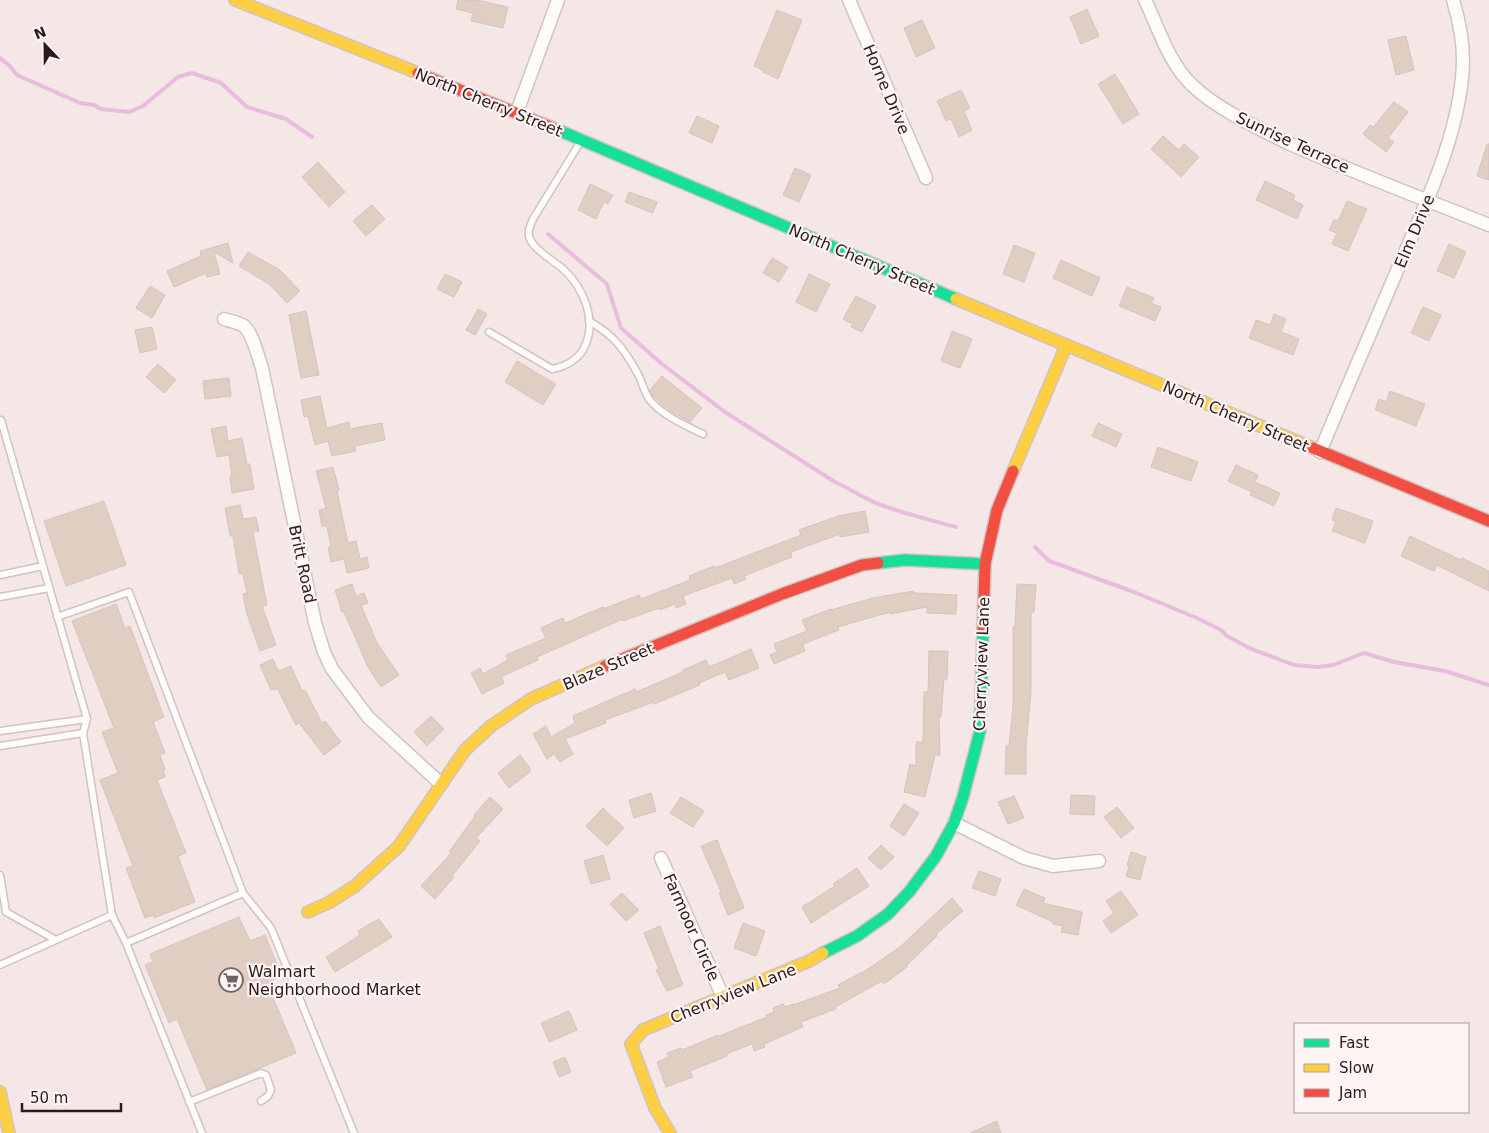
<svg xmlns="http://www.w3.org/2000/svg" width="1489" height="1133" viewBox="0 0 1489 1133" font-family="'DejaVu Sans',sans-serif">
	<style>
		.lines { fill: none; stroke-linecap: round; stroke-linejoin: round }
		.stream { stroke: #e9bbdf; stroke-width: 4 }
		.building { fill: #e1cec3; stroke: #d1c5c0 }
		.lane-casing { stroke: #d0c3c1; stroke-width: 9 }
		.street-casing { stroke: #d0c3c1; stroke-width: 15 }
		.fast-casing { stroke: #d0c3c1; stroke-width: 14 }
		.slow-casing { stroke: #d0c3c1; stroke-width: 14 }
		.jam-casing { stroke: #d0c3c1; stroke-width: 14 }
		.lane { stroke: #fefbfb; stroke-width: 6 }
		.street { stroke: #fefbfb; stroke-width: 12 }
		.fast { stroke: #16e098; stroke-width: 11 }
		.slow { stroke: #ffcf43; stroke-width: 11 }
		.jam { stroke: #f24e42; stroke-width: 11 }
		.labels { text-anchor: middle; stroke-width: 4.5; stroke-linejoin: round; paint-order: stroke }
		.street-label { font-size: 16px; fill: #2b1c1a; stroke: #fdf4f3 }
		.poi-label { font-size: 16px; fill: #2b1c1a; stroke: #fdf4f3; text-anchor: start }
	</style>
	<rect width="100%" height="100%" fill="#f5e7e5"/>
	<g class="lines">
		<path class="stream" d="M0,58L9,65L17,75L80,103L94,105L101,109L129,112L143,106L178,77L192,73L221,83L247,107L286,119L312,137
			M548,234L607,284L621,328L662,364L725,412L835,482C851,489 864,499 881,505C905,514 931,520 956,527
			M1035,547L1049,561L1134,592L1197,618L1221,630L1227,636L1249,648L1294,665L1318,667L1333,665L1364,653L1394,662L1445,671L1489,685"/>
	</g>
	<path class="building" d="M458,0H477L508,7L503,28L471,21L473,13L456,9Z
		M1087,9L1099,36L1081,44L1070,17Z
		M777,10L802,20L778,79L763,72V70L754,66Z
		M922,20L935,48L916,57L904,28Z
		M1406,36L1414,70L1396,75L1388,40Z
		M1115,74L1139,114L1123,124L1098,84Z
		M961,90L970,108L964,111L972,130L959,137L951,119L946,121L937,101Z
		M1394,102L1408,112L1388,138L1394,142L1386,152L1363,134L1370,125L1373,127Z
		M697,116L719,126L712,143L689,133Z
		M1163,136L1179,150L1184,144L1199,157L1181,177L1151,149Z
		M1487,144H1489V180L1477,176Z
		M318,162L345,192L329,207L302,177Z
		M795,168L811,175L799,202L783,195Z
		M1265,181L1295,195L1293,200L1303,205L1297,219L1256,200Z
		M590,184L613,195L608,204L604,202L596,219L578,210Z
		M629,192L657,202L653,213L625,202Z
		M1347,201L1367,209L1348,251L1332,244L1337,233L1329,230L1334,220L1338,221Z
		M372,205L385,219L366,236L353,221Z
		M228,243L233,263L214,252L220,274L207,277L206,273L174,287L167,271L201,256L200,251Z
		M1449,244L1466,252L1454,278L1437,271Z
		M1014,245L1035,253L1024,282L1003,274Z
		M248,252L280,270L300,291L287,303L269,284L239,266Z
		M772,258L788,267L779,282L763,273Z
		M1061,260L1100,278L1092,296L1053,278Z
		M445,274L462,282L454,297L437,289Z
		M809,274L830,284L816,312L796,302Z
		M150,286L165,295L152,318L136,308Z
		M1127,287L1154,298L1151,303L1161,307L1155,321L1119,306Z
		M856,296L876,306L862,332L851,327L853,324L843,319Z
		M1423,307L1441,315L1429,341L1411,333Z
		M478,309L487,314L475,335L466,330Z
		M306,311L319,375L301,378L289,315Z
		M1274,314L1286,319L1281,332L1299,339L1293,355L1249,338L1256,320L1270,325Z
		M152,327L157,349L140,353L135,330Z
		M952,331L972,339L960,368L941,361Z
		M517,361L556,384L543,405L505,382Z
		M158,364L176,380L164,393L146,377Z
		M662,376L702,408L690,422L669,410L653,396L650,390Z
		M229,378L231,396L205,399L203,381Z
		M1390,391L1425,404L1416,426L1375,410L1379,399L1386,402Z
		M320,396L327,428L349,422L350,429L382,423L385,440L355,446L356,451L332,456L328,441L315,445L308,416L304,417L301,400Z
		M1098,423L1122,434L1116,447L1092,436Z
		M226,426L228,441L242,438L247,464H250L254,489L232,493L230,476H232L229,455L217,457L211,429Z
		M1158,447L1198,462L1191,481L1151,467Z
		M1236,465L1258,475L1255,482L1280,493L1274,506L1250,495L1252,492L1228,481Z
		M333,467L339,490L337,491L348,543L356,541L360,559L367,557L369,568L347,573L344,559L331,562L328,547H331L327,526H322L319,510L326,508L316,471Z
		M104,501L126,565L66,586L44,521Z
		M240,505L243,519L256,517L259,531L253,532L267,605L262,606L276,645L260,651L247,614L243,594L247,593L243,574H239L233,536H230L225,508Z
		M1336,508L1373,521L1365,543L1332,531L1336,521L1332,520Z
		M865,511L869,532L840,537V534L791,552L792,557L744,576L746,579L734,584L732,578L683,596L686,604L676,608L675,604L660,610L659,608L623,621V619L537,657L538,660L501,677L504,683L482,694L471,673L480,668L483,674L508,660L506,655L546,638L541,628L563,618L565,623L603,607V609L639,595L641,599L690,580L689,576L714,566L715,568L801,535L799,530L838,516Z
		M1410,536L1461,560L1462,558L1489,571V591L1437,565L1434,571L1401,556Z
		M352,584L356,596L364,593L368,603L361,605L377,643L399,675L381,687L368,667L344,612H342L335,590Z
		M1017,584L1036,585L1034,612H1031V692L1026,746V774H1005L1006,746H1009L1013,706V627H1015Z
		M914,591V593L957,595L956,614L927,613V607L890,614V612L838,627L839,630L803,644L805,651L774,664L770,655L777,652L774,644L807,631L802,620L831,609V610L873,598Z
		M116,604L125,628L130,626L164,717L153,722L165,753L160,755L165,769H163L165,777L157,780L186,853L178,856L195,902L154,918L153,915L145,918L126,868L133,866L100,780L118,773L102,732L114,728L72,621Z
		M751,649L759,668L729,680L725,672L699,683L700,685L654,704V702L605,720L606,723L565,739L573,754L560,762L554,754L547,759L533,734L546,726L551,737L575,723L573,716L635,689L636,692L683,672V670L706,660L709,667Z
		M929,651H948L947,679H944L941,717L939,716L940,755H935L925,797L904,792L910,764L916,766V742H923L924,692H928Z
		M273,659L278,671L291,666L302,691L305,690L322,723L325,721L341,742L324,755L299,723L296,725L277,688L271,690L260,665Z
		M431,716L444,729L427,746L414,732Z
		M520,755L530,768V772L509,788L498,773Z
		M651,793L656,811L634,818L629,800Z
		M1071,795L1095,796L1094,815L1070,814Z
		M1014,796L1024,818L1008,824L998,802Z
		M490,797L503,809L476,838L480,841L452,876L454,877L435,899L421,886L451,853L449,852L475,816L474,815Z
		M681,797L704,811L693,827L670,813Z
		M904,804L919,813L904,836L890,826Z
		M1117,807L1134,828L1121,838L1104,817Z
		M603,808L624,828L607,846L586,826Z
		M717,840L744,908L728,915L719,893L721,892L701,846Z
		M881,845L894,857L881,870L868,858Z
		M1131,852L1146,857L1140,880L1126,876L1129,866L1127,865Z
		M603,855L610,879L591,884L584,861Z
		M857,868L869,886L811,923L802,907L835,886L833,884Z
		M979,871L1001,879L995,896L972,888Z
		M1024,889L1045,898L1043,903L1082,912L1078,935L1061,932L1063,926L1053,924V922L1016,905Z
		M1121,891L1138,915L1111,933L1103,921L1114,913L1106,901Z
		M622,893L639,910L626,921L610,904Z
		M952,898L963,911L936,934L937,936L906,966L907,967L884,984L882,981L835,1007L836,1009L801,1022L803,1027L764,1044L765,1047L754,1051L752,1044L726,1054L727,1056L690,1071L693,1077L666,1087L657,1062L669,1057L667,1053L681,1048L682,1050L718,1035L719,1036L767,1017L766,1015L774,1012L773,1008L783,1004L785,1007L793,1004V1005L840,988L838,985L862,972V973L900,947Z
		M239,917L250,941L265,935L282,976L267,983L296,1053L207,1090L177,1019L169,1023L145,965L153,962L150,954Z
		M379,919L392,937L335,972L326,957L360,935L358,931Z
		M743,923L765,931L756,956L734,948Z
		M660,926L683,985L667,991L656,970L659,969L644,933Z
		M569,1011L577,1030L549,1042L541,1023Z
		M565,1057L571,1072L559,1077L553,1062Z
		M997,1121L1001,1133H970Z"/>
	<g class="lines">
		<g class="lane-casing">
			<path id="lane" d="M589,321C615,336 624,349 638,374C642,382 644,391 649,399C660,414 686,426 703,434
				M489,332L552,369C566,367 580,358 585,346C597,319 583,287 563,269C553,260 538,253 531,241C526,233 530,227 533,219L581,141
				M0,420H1L87,719L83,733L112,915L126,943L202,1133
				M0,575L43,566
				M0,597L49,588
				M57,617L129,592L243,893L271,928L354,1133
				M0,731L87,719
				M0,746L83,733
				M0,875L6,912L56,940
				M126,943L243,893
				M0,965L112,915
				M189,1102L261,1073L266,1075L271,1090L268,1096L261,1101"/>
		</g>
		<g class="street-casing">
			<path id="street" d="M849,0L926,178
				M1145,0C1159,29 1169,64 1193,86C1217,109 1258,128 1288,143C1354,173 1422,198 1489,225
				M517,112L558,0
				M224,319C230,321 238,322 244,326C253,334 258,357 262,368L315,623L324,652L332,669L368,717L441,784
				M1320,452C1344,394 1369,337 1393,280C1421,214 1462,133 1463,60C1463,39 1459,20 1453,0
				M954,823L1024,858L1053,866L1099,861
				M661,858L723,997"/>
		</g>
		<g class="fast-casing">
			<path id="fast" d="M558,130L956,299
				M878,563L905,560L985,564
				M823,953L857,936L888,914L909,892L936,856L954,823L963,797L980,731L983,631"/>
		</g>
		<g class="slow-casing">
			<path id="slow" d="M235,0L418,73
				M956,299L1313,448
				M1013,471L1066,346
				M308,912L330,902L355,886L399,846L465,750L491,726L531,699L605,666
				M0,1092L9,1133
				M670,1133L655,1108L631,1044L643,1030L809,961L823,953"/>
		</g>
		<g class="jam-casing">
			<path id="jam" d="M418,73L558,130
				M1313,448L1489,521
				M983,631L985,564L997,510L1013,471
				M605,666L782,594L862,565L878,563"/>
		</g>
		<use href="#lane" class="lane"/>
		<use href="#street" class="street"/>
		<use href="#fast" class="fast"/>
		<use href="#slow" class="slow"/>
		<use href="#jam" class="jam"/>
	</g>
	<defs>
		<g id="supermarket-ring" transform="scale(1.25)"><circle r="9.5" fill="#fdf4f3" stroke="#726361" stroke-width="1.5"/><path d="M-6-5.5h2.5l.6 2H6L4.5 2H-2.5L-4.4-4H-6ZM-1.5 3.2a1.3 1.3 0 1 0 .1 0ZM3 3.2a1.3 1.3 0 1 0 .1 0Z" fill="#726361"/></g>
	</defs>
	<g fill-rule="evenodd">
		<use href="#supermarket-ring" x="231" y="980"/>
	</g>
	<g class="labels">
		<g class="street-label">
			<text transform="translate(887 89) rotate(67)" y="6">Horne Drive</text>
			<text transform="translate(489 102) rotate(22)" y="6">North Cherry Street</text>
			<text transform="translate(1293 142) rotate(25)" y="6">Sunrise Terrace</text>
			<text transform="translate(1414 231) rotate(-67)" y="6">Elm Drive</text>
			<text transform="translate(862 259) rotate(23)" y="6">North Cherry Street</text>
			<text transform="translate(1236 416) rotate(23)" y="6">North Cherry Street</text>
			<text transform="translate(303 564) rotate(78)" y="6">Britt Road</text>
			<text transform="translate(981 664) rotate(-88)" y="6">Cherryview Lane</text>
			<text transform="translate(608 666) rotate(-23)" y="6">Blaze Street</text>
			<text transform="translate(692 927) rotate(66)" y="6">Farmoor Circle</text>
			<text transform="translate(733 993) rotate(-22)" y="6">Cherryview Lane</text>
		</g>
		<g class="poi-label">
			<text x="248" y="977">Walmart<tspan x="248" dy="18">Neighborhood Market</tspan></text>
		</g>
	</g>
	<rect x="1294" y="1023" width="175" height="90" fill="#fdf4f3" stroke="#a99e9c"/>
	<rect x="1304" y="1039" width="25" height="8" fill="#16e098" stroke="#a99e9c"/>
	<text x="1339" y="1048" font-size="15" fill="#2b1c1a">Fast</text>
	<rect x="1304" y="1064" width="25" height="8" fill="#ffcf43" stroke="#a99e9c"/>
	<text x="1339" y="1073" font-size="15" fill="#2b1c1a">Slow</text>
	<rect x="1304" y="1089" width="25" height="8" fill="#f24e42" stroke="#a99e9c"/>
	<text x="1339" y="1098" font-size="15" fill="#2b1c1a">Jam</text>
	<g transform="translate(45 45) rotate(338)" stroke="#fdf4f3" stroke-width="4" paint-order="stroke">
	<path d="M0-4L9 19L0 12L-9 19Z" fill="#2b1c1a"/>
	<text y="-8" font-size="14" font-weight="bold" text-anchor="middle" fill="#2b1c1a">N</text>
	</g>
	<path d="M22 1103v8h99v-8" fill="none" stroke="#2b1c1a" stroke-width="2.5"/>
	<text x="30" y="1103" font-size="15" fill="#2b1c1a" stroke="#fdf4f3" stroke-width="4" paint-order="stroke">50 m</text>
</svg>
